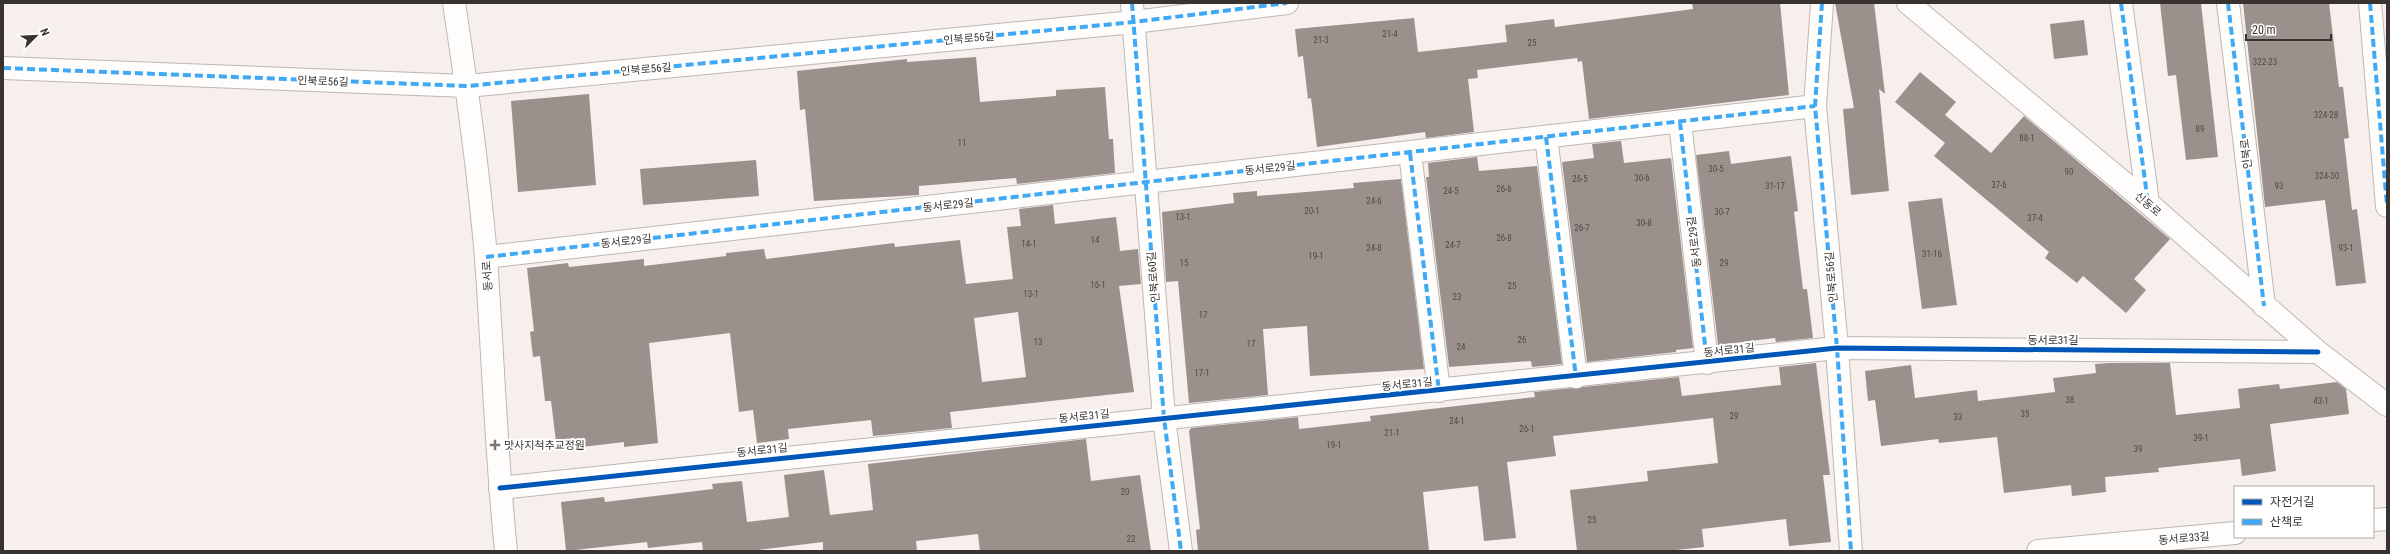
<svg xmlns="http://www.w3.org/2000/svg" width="2390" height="554" viewBox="0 0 2390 554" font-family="'Roboto Condensed','Noto Sans KR',sans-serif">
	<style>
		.building { fill: #9b918c; fill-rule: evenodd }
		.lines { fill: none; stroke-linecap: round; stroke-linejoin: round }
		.minor-casing { stroke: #bdb7b3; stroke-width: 24 }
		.tertiary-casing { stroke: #bdb7b3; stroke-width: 24 }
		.minor { stroke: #fefdfc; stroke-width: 22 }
		.tertiary { stroke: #fefdfc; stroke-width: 22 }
		.quiet { stroke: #3fa9f5; stroke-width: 4; stroke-dasharray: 8 4; stroke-linecap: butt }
		.cycleway-casing { stroke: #fff; stroke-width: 8 }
		.cycleway { stroke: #0057b8; stroke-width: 5 }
		.poi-dot { fill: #7c7571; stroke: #fff; stroke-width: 1.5 }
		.labels { text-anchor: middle; stroke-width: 4; stroke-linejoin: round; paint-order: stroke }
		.number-label { font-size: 9px; fill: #524a47 }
		.street-label { font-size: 11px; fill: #393330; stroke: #fff }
		.poi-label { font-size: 11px; fill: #393330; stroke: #fff; text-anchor: start }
	</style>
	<rect width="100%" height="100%" fill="#f7efeb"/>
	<path class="building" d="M1692,3H1780L1789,95L1589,119L1582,61L1578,62L1577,58L1477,70L1478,78L1468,79L1474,132L1426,138L1425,132L1317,147L1311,98L1308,99L1303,56L1298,57L1295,29L1414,18L1418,52L1507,42L1505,25L1554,19L1555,27L1693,9Z
		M1835,3H1874L1885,94L1879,89L1889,191L1851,195L1843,109L1854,108Z
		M2160,3H2201L2218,157L2186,160L2176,75L2168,76Z
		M2243,3H2329L2339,87H2343L2349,138L2344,139L2352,210L2357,209L2366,283L2336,286L2325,200L2265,207Z
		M2084,20L2088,55L2054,59L2050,24Z
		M976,57L980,102L1056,96V90L1105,87L1109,139H1113L1115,173L1017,184L1016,178L919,186V195L814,201L805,109L800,110L797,71L907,59V62Z
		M1920,72L1956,102L1945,115L1991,153L2024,116L2170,239L2134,279L2146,290L2126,313L2083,276L2077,283L2045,258L2049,252L1934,156L1945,143L1895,102Z
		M589,94L596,185L518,192L511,101Z
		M1621,141L1624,163L1671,158L1693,348L1676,350V352L1587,362L1562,162L1594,158L1592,144Z
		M1729,151L1731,164L1791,156L1798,211L1794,212L1803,289H1807L1813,338L1776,342L1775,338L1718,345L1696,155Z
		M1477,157L1479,171L1537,166L1562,364L1532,367L1531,361L1449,367L1426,177H1429L1428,163Z
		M756,160L759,196L643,205L640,169Z
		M1401,179L1424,369L1310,376L1307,326L1263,329L1268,395L1189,403L1178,281L1166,282L1162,212L1234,203L1233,193L1257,191V196L1354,188L1353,183Z
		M1942,198L1957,305L1922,309L1908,202Z
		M1053,205L1055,224L1116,217L1120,251L1138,249L1141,284L1119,286L1134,392L950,412L952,428L873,436L871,420L788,429L789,439L757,443L753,410L739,412L730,333L649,343L658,443L624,447V442L557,450L551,401H545L540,356L533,357L530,332L534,331L527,268L568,263L569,267L644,259V266L726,256V253L764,249L766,259L894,243L895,247L960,240L966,284L1013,279L1007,227L1021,226L1019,209ZM1018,312L1026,377L982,382L974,318Z
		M1816,363L1830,475H1823L1831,542L1789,546L1786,519L1702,529L1704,547L1667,551H1577L1570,490L1648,481L1647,471L1718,463L1713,418L1553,436L1556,456L1507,462L1516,538L1484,541L1478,486L1423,492L1429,551H1198L1196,530L1200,529L1189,431L1191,428L1298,417L1299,429L1371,421L1370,416L1535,397L1534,392L1679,377L1682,396L1781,385L1779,367Z
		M2109,363H2170L2176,415L2240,408L2238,389L2279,384L2280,389L2337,382L2346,389L2349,414L2270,424L2276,471L2242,476L2240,459L2158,468L2159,472L2105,477L2106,492L2072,496L2071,485L2004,493L1997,437L1939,443L1938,439L1881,446L1875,400L1868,401L1865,371L1911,365L1915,398L1977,390L1978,401L2055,392L2053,378L2096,373L2095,364Z
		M1086,439L1091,481L1140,475L1151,551H980L978,534L916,541L917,551H823V542L749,551H703L702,542L648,548L647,542L566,551L561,502L604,497L605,502L713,489L712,484L742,481L747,522L789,517L784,475L824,470L830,515L873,510L868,464Z"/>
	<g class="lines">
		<g class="minor-casing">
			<path id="minor" d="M1132,3L1164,418L1181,551
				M1822,3L1815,106L1837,348L1851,551
				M1908,3L2148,203L2318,352L2387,405
				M2121,3L2148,203
				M2228,3L2264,306
				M2370,3L2387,206
				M3,68L467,86L1134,22L1287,3
				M1680,122L1707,363
				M1546,137L1576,377
				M1410,153L1439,391
				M486,257L1815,106
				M500,488L1837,348L2318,352
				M2373,520L2387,519
				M2038,551L2235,533"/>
		</g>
		<g class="tertiary-casing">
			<path id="tertiary" d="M454,3C467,88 479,173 486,258C493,356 496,454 506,551"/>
		</g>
		<use href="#minor" class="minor"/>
		<use href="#tertiary" class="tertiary"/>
		<path class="quiet" d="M1132,3L1164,418L1181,551
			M1822,3L1815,106L1837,348L1851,551
			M2121,3L2148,203
			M2228,3L2264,306
			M2370,3L2387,206
			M3,68L467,86L1134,22L1287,3
			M1680,122L1707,363
			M1546,137L1576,377
			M1410,153L1439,391
			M486,257L1815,106"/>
		<g class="cycleway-casing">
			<path id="cycleway" d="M500,488L1837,348L2318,352"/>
		</g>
		<use href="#cycleway" class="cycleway"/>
	</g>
	<path class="poi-dot" d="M493 439h4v4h4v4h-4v4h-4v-4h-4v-4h4z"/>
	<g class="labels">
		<g class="number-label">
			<text x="1390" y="37">21-4</text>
			<text x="1321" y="43">21-3</text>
			<text x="1532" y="46">25</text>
			<text x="2265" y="65">322-23</text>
			<text x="2326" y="118">324-28</text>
			<text x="2200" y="132">89</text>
			<text x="2027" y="141">88-1</text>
			<text x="962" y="146">11</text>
			<text x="1716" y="172">30-5</text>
			<text x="2069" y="175">90</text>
			<text x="2327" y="179">324-30</text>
			<text x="1642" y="181">30-6</text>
			<text x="1580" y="182">26-5</text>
			<text x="1999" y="188">37-6</text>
			<text x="1775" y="189">31-17</text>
			<text x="2279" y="189">93</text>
			<text x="1504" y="192">26-6</text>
			<text x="1451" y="194">24-5</text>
			<text x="1374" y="204">24-6</text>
			<text x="1312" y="214">20-1</text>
			<text x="1722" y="215">30-7</text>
			<text x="1183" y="220">13-1</text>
			<text x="2035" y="221">37-4</text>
			<text x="1644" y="226">30-8</text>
			<text x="1582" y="231">26-7</text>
			<text x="1504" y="241">26-8</text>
			<text x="1095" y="243">14</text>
			<text x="1029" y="247">14-1</text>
			<text x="1453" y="248">24-7</text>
			<text x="1374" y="251">24-8</text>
			<text x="2346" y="251">93-1</text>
			<text x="1932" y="257">31-16</text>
			<text x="1316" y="259">19-1</text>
			<text x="1184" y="266">15</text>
			<text x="1724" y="266">29</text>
			<text x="1098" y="288">16-1</text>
			<text x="1512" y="289">25</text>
			<text x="1031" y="297">13-1</text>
			<text x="1457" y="300">23</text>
			<text x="1203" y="318">17</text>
			<text x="1522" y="343">26</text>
			<text x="1038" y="345">13</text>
			<text x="1251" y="347">17</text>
			<text x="1461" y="350">24</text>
			<text x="1202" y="376">17-1</text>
			<text x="2070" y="403">38</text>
			<text x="2321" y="404">43-1</text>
			<text x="2025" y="417">35</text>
			<text x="1734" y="419">29</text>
			<text x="1958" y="420">33</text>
			<text x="1457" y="424">24-1</text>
			<text x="1527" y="432">26-1</text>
			<text x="1392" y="436">21-1</text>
			<text x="2201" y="441">39-1</text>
			<text x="1334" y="448">19-1</text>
			<text x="2138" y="452">39</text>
			<text x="1125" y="495">20</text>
			<text x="1592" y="523">25</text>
			<text x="1131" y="542">22</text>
		</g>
		<g class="street-label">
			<text transform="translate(969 38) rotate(-5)" y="4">인북로56길</text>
			<text transform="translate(646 69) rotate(-5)" y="4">인북로56길</text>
			<text transform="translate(323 81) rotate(2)" y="4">인북로56길</text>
			<text transform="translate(2246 154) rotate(-97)" y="4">인북로</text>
			<text transform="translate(1270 168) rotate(-6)" y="4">동서로29길</text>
			<text transform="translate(2148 204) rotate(41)" y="4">신동로</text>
			<text transform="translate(948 205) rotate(-6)" y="4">동서로29길</text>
			<text transform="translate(626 241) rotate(-6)" y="4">동서로29길</text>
			<text transform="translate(1694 242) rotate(-97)" y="4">동서로29길</text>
			<text transform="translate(487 276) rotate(-94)" y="4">동서로</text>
			<text transform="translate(1153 277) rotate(-95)" y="4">인북로60길</text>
			<text transform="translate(1831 277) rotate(-95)" y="4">인북로56길</text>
			<text x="2053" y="344">동서로31길</text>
			<text transform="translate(1729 350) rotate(-6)" y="4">동서로31길</text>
			<text transform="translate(1407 384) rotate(-6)" y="4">동서로31길</text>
			<text transform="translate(1084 416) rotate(-6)" y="4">동서로31길</text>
			<text transform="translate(762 450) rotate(-6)" y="4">동서로31길</text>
			<text transform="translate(2184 538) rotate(-5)" y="4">동서로33길</text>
		</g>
		<g class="poi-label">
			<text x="504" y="449">맛사지척추교정원</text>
		</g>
	</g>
	<rect width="2390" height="554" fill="none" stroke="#393330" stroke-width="8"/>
	<rect x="2234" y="486" width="140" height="52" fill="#ffffff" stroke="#b0adac"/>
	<rect x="2242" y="499" width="20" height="6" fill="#0057b8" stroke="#b0adac"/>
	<text x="2270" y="506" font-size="12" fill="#393330">자전거길</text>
	<rect x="2242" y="519" width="20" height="6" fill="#3fa9f5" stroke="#b0adac"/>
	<text x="2270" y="526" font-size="12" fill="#393330">산책로</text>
	<g transform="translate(36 36) rotate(66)" stroke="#ffffff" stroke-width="3" paint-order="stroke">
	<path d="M0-3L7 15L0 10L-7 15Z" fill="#393330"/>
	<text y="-6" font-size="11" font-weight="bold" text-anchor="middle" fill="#393330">N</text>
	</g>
	<path d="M2246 34v6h85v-6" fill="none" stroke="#393330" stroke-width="2"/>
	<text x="2252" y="34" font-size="12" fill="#393330" stroke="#ffffff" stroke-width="3" paint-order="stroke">20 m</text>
</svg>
